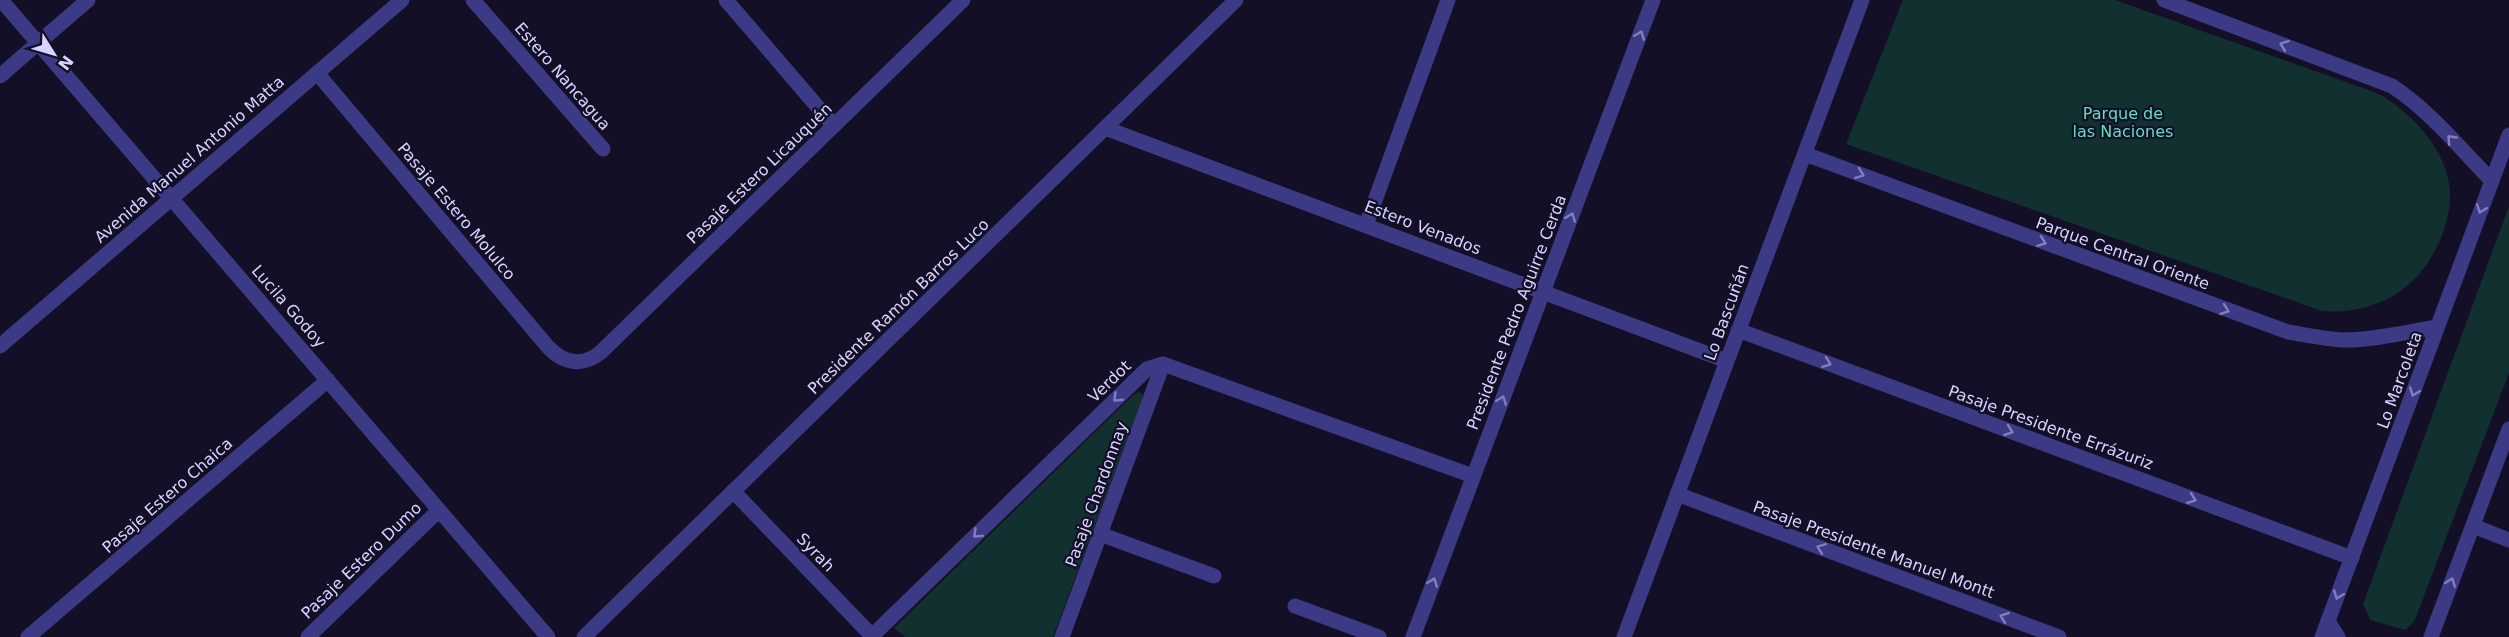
<svg xmlns="http://www.w3.org/2000/svg" width="2509" height="637" viewBox="0 0 2509 637" font-family="'DejaVu Sans',sans-serif">
	<style>
		.green { fill: #12302f }
		.lines { fill: none; stroke-linecap: round; stroke-linejoin: round }
		.minor { stroke: #3d3a85; stroke-width: 15 }
		.tertiary { stroke: #3d3a85; stroke-width: 15 }
		.oneway { stroke: #837fbc }
		.labels { text-anchor: middle; stroke-width: 4.5; stroke-linejoin: round; paint-order: stroke }
		.street-label { font-size: 16px; fill: #d9d4ff; stroke: #130f26 }
		.park-label { font-size: 16px; fill: #5fe0c0; stroke: #130f26 }
	</style>
	<rect width="100%" height="100%" fill="#130f26"/>
	<path class="green" d="M1903,0H2115L2374,92C2389,98 2399,107 2411,118C2429,136 2445,157 2449,184C2452,200 2448,218 2443,233C2423,287 2379,315 2322,311L1846,144Z
		M2509,206V373L2414,622L2405,630L2370,620L2363,604Z
		M1139,392L1143,394L1142,399L1053,637H905L894,628L1133,395Z"/>
	<g class="lines">
		<path class="minor" d="M1,0L548,637
			M473,0L603,149
			M726,0L834,126
			M2164,0L2392,86C2430,111 2460,148 2492,181
			M317,73L548,347C564,364 583,367 601,352L963,0
			M0,76L88,0
			M1105,128L1727,361
			M1805,154L2288,332C2307,335 2325,339 2344,340C2375,340 2407,332 2437,327
			M1366,225L1448,0
			M1738,330L2352,558
			M733,491L873,637
			M1677,494L2059,637
			M2473,526L2509,540
			M1100,534L1214,576
			M1295,606L1379,637
			M872,636L1147,369L1163,364L1473,476
			M28,637L328,380
			M308,637L439,510
			M584,637L1236,0
			M1062,637L1163,364
			M1413,637L1653,0
			M1624,637L1862,0"/>
		<path class="tertiary" d="M0,346L402,0
			M2328,621L2338,637
			M2322,637L2509,135
			M2431,637L2509,429"/>
	</g>
	<defs><path id="oneway-chevron" d="M-2-3.5L2.5 0L-2 3.5" fill="none" stroke-width="1.6" stroke-linecap="round" stroke-linejoin="round" transform="scale(1.5)"/></defs>
	<g class="oneway">
		<use href="#oneway-chevron" transform="translate(1640 35) rotate(-69)"/>
		<use href="#oneway-chevron" transform="translate(2284 45) rotate(-160)"/>
		<use href="#oneway-chevron" transform="translate(2451 139) rotate(-134)"/>
		<use href="#oneway-chevron" transform="translate(1860 174) rotate(20)"/>
		<use href="#oneway-chevron" transform="translate(2481 209) rotate(111)"/>
		<use href="#oneway-chevron" transform="translate(1571 217) rotate(-69)"/>
		<use href="#oneway-chevron" transform="translate(2042 242) rotate(20)"/>
		<use href="#oneway-chevron" transform="translate(2225 310) rotate(20)"/>
		<use href="#oneway-chevron" transform="translate(1827 363) rotate(20)"/>
		<use href="#oneway-chevron" transform="translate(2414 392) rotate(110)"/>
		<use href="#oneway-chevron" transform="translate(1117 398) rotate(136)"/>
		<use href="#oneway-chevron" transform="translate(1502 400) rotate(-69)"/>
		<use href="#oneway-chevron" transform="translate(2009 431) rotate(20)"/>
		<use href="#oneway-chevron" transform="translate(2192 499) rotate(20)"/>
		<use href="#oneway-chevron" transform="translate(977 534) rotate(136)"/>
		<use href="#oneway-chevron" transform="translate(1821 548) rotate(-160)"/>
		<use href="#oneway-chevron" transform="translate(1433 582) rotate(-69)"/>
		<use href="#oneway-chevron" transform="translate(2451 582) rotate(-69)"/>
		<use href="#oneway-chevron" transform="translate(2338 595) rotate(110)"/>
		<use href="#oneway-chevron" transform="translate(2004 617) rotate(-160)"/>
	</g>
	<g class="labels">
		<g class="street-label">
			<text transform="translate(563 76) rotate(49)" y="6">Estero Nancagua</text>
			<text transform="translate(189 159) rotate(-41)" y="6">Avenida Manuel Antonio Matta</text>
			<text transform="translate(759 173) rotate(-44)" y="6">Pasaje Estero Licauquén</text>
			<text transform="translate(457 211) rotate(50)" y="6">Pasaje Estero Molulco</text>
			<text transform="translate(1423 227) rotate(21)" y="6">Estero Venados</text>
			<text transform="translate(2123 253) rotate(20)" y="6">Parque Central Oriente</text>
			<text transform="translate(289 306) rotate(49)" y="6">Lucila Godoy</text>
			<text transform="translate(898 306) rotate(-44)" y="6">Presidente Ramón Barros Luco</text>
			<text transform="translate(1516 312) rotate(-69)" y="6">Presidente Pedro Aguirre Cerda</text>
			<text transform="translate(1726 312) rotate(-70)" y="6">Lo Bascuñán</text>
			<text transform="translate(2399 380) rotate(-70)" y="6">Lo Marcoleta</text>
			<text transform="translate(1109 381) rotate(-44)" y="6">Verdot</text>
			<text transform="translate(2051 427) rotate(20)" y="6">Pasaje Presidente Errázuriz</text>
			<text transform="translate(1096 494) rotate(-70)" y="6">Pasaje Chardonnay</text>
			<text transform="translate(167 495) rotate(-41)" y="6">Pasaje Estero Chaica</text>
			<text transform="translate(1874 549) rotate(20)" y="6">Pasaje Presidente Manuel Montt</text>
			<text transform="translate(816 552) rotate(46)" y="6">Syrah</text>
			<text transform="translate(361 560) rotate(-44)" y="6">Pasaje Estero Dumo</text>
		</g>
		<g class="park-label">
			<text x="2123" y="119">Parque de<tspan x="2123" dy="18">las Naciones</tspan></text>
		</g>
	</g>
	<g transform="translate(54 54) rotate(127)" stroke="#130f26" stroke-width="4.5" paint-order="stroke">
	<path d="M0-4.5L10 22L0 15L-10 22Z" fill="#d9d4ff"/>
	<text y="-9" font-size="16" font-weight="bold" text-anchor="middle" fill="#d9d4ff">N</text>
	</g>
</svg>
